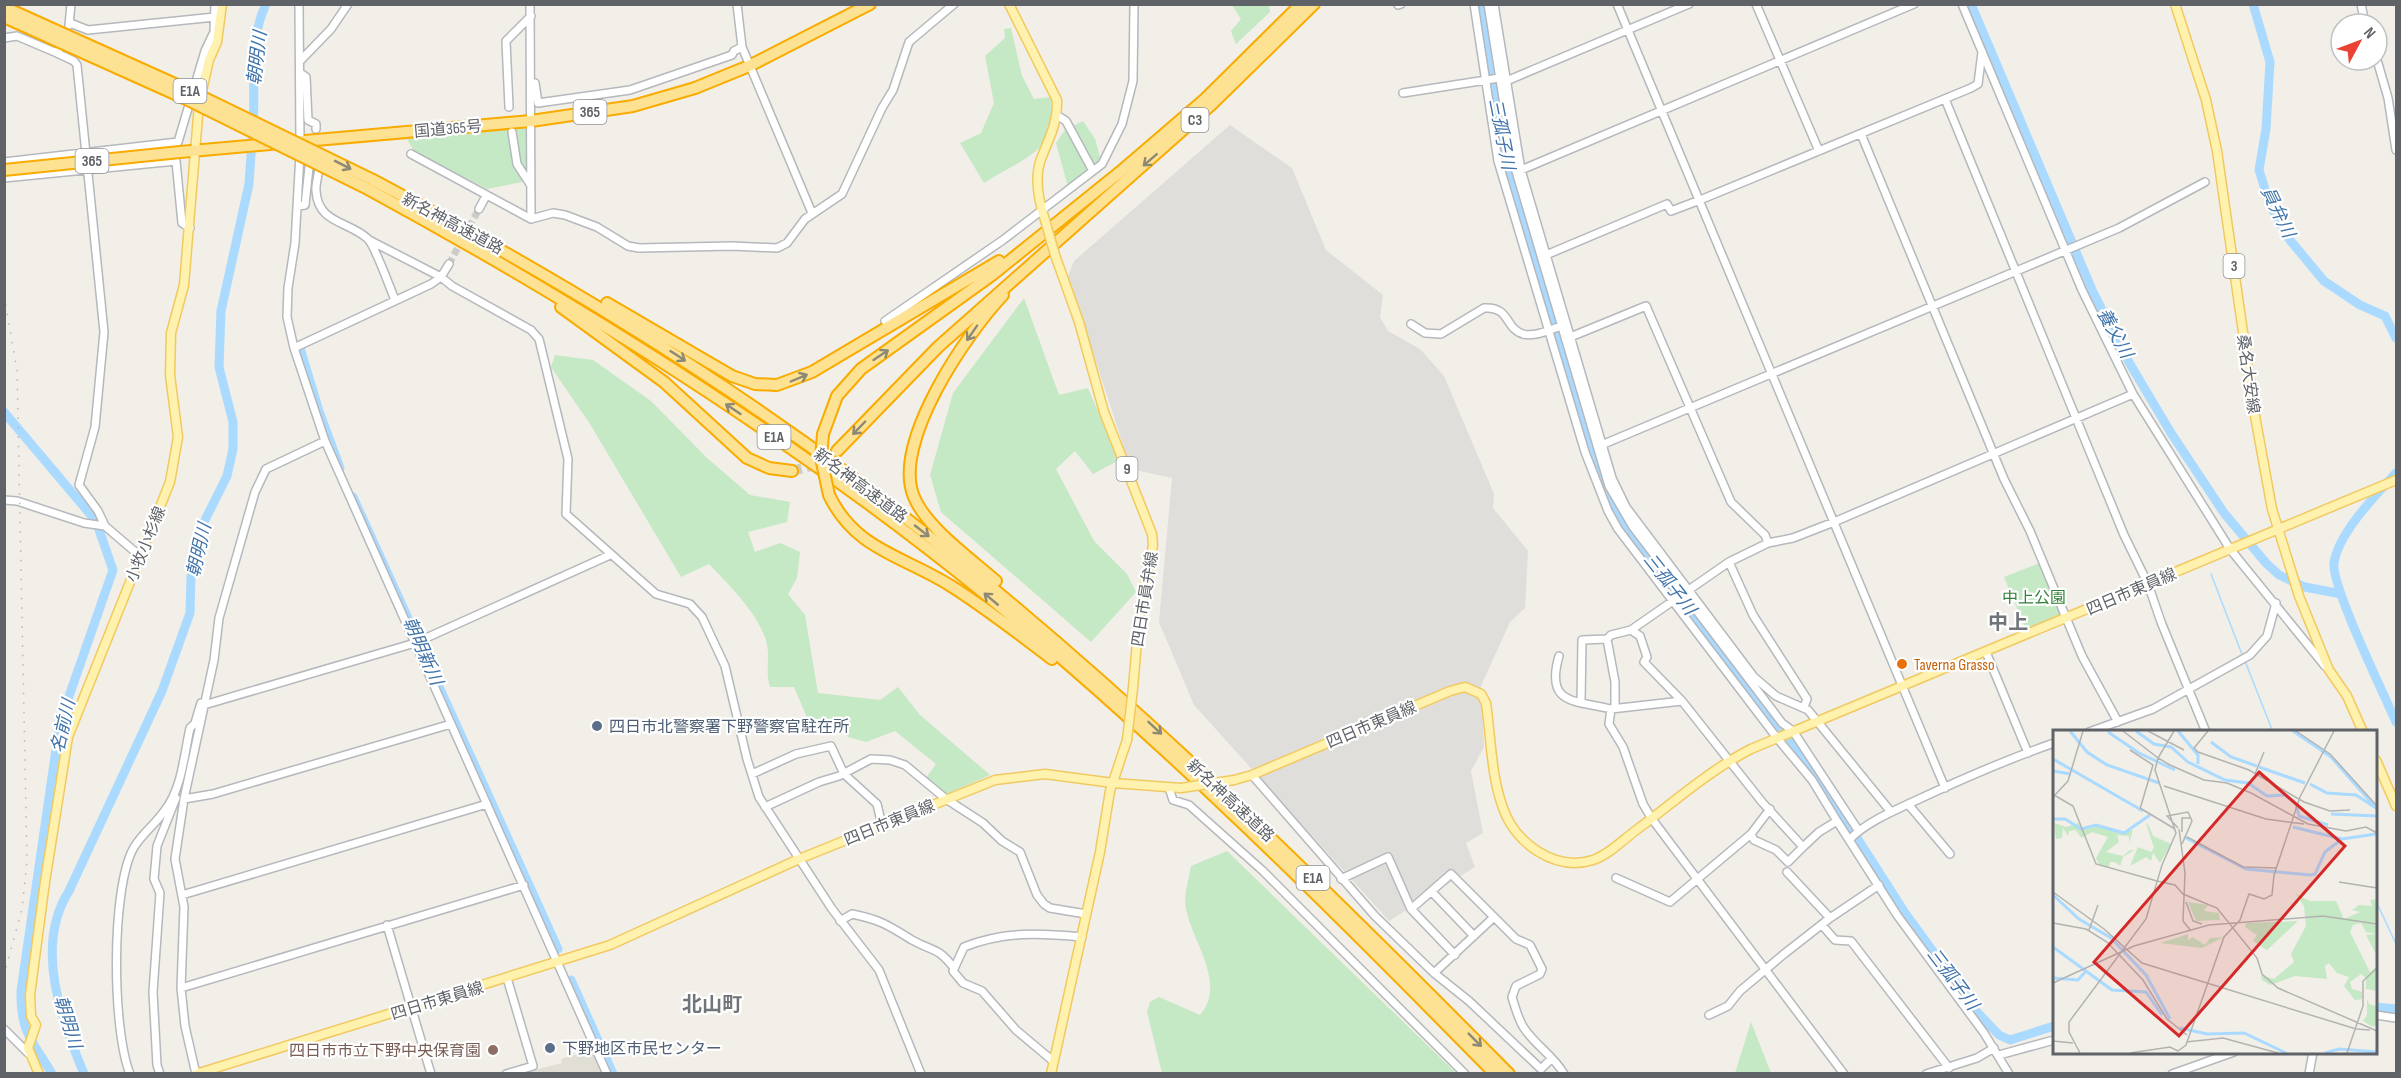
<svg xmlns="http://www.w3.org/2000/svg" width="2401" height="1078" viewBox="0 0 2401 1078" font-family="'Sofia Sans Condensed','Noto Sans JP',sans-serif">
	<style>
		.industrial { fill: #e0deda }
		.education { fill: #e1ded6 }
		.green { fill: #c5e8c5 }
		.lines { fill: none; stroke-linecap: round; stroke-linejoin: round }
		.stream { stroke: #aadaff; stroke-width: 1.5 }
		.river { stroke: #aadaff; stroke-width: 9 }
		.minor-tunnel { stroke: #ccccc8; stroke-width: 7; stroke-dasharray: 7 3.5; stroke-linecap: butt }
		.highway-tunnel { stroke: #ccccc8; stroke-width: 10; stroke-dasharray: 10 5; stroke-linecap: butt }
		.minor-casing { stroke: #b5b8bc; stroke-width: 10 }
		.major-casing { stroke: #f2c960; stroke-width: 11 }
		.highway-casing { stroke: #f9ab00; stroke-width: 14 }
		.minor { stroke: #fff; stroke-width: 7 }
		.major { stroke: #fff2af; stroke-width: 8 }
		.highway { stroke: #fde293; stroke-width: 10 }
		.rail { stroke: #b6b7b8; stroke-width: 1.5; stroke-dasharray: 1.5 8; stroke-linecap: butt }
		.major-bridge-casing { stroke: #f2c960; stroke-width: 11; stroke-linecap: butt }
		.highway-bridge-casing { stroke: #f9ab00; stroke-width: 14; stroke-linecap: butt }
		.major-bridge { stroke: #fff2af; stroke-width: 8 }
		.highway-bridge { stroke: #fde293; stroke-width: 10 }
		.oneway { stroke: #8e8975 }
		.food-dot { fill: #e8710a; stroke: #fff; stroke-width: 2 }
		.service-dot { fill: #5c6f8a; stroke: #fff; stroke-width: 2 }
		.education-dot { fill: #8d6e63; stroke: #fff; stroke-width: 2 }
		.labels { text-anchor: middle; stroke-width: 4.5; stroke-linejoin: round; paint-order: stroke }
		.shield { fill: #fff; stroke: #8f9295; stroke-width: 1.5 }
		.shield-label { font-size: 15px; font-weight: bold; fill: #5f6368 }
		.street-label { font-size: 16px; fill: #5f6368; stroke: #fff }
		.park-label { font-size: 16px; fill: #348238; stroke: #fff }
		.food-label { font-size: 16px; fill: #c56008; stroke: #fff; text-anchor: start }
		.service-label { font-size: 16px; fill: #4e5e75; stroke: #fff; text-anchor: start }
		.education-label { font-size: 16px; fill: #785e54; stroke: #fff; text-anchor: end }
		.water-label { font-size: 18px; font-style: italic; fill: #4174aa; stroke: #fff }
		.quarter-label { font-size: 20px; font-weight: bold; fill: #70757a; stroke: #fff }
		.inset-river { fill: none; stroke: #aadaff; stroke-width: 3 }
		.inset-road { fill: none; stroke: #b3b3b1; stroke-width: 1.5 }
		.view { fill: #d62828; fill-opacity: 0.15; stroke: #d62828; stroke-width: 3 }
		.inset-edge { fill: none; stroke: #5f6368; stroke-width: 3 }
	</style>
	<rect width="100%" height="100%" fill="#f1efe8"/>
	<path class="industrial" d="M1230,125L1292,168L1326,250L1383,295L1380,317L1388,331L1420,349L1444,376L1494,494L1493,508L1528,551L1525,608L1510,622L1481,686L1484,747L1471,771L1483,833L1466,843L1475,867L1389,921L1194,705L1159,622L1172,478L1131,469L1068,276L1074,261Z"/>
	<path class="education" d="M593,1049L603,1074H518L562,1063L561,1059Z"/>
	<path class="green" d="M1232,5H1269L1270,12L1236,44L1231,31L1241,19Z
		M1011,28L1022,76L1034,99L1051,97C1051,106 1053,117 1052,126C1049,153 1005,168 984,183L960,143L981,133L994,103L985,56L1005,38L1004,29Z
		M1083,121L1095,139L1101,161L1068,187L1056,143L1065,130Z
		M527,128L529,165L522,182L487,189L414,151L407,139Z
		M1024,298L1059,395L1088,388L1119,460L1093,474L1075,451L1056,469L1094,541L1127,574L1136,592L1091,642L941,512L930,475L953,393Z
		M555,355L593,360L651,401L707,458L750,495L790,502L787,522L748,532L755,552L780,543L800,552L797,578L788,594L805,615L818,693L880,700L898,687L920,715L990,775L947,794L926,778L936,764L895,731L866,742L848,737L839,721L809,722L794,687H770C765,671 770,659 767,645C762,617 728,584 709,564L681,577L590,424L551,367Z
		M2042,562L2064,616L2027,632L2004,577Z
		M1227,851L1456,1073H1162L1147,1012L1150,1002L1159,997L1200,1015C1227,984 1193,943 1186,909C1183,896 1189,879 1191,866Z
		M1751,1022L1771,1073H1735Z"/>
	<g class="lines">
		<path class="stream" d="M2211,574L2243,657
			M2245,661L2273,732
			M2376,901L2396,944"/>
		<path class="river" d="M1480,4L1504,155L1598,472L1615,512L1815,772L1905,913L1977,1012L1999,1035L2010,1040L2054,1026
			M1971,4L2093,292L2130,364L2171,433L2224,513L2266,563L2279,575L2305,587L2341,594
			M2253,4L2270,62L2266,129L2259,170L2270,205L2289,239L2324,281L2360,305L2385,316L2396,338
			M253,126C256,87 248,41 266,4
			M300,348L319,411L340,468
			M4,412L96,521L113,570L60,722L21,991C20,1033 33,1041 52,1074
			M2396,473C2377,494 2338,533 2334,563C2331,586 2384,694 2396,722
			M353,497L558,949
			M571,980L613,1074
			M2376,1007L2396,1009
			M84,1074C61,1018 34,946 69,891L162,691L190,613L191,576L203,524L227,476L233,449V422L219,367L221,311L249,184L252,140"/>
		<path class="minor-tunnel" d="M449,264L479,209"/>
		<path class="highway-tunnel" d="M792,471L818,464L837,451"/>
		<g class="minor-casing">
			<path id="minor" d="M299,4L300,143
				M530,4L531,219
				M737,4L742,47L812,213
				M1474,4L1498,161L1585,452L1608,511L1618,529L1777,738L1812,780L1837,821
				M1488,4L1513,161L1609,486L1633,527L1782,723L1793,731L1858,830
				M1494,4L1521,170L1612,478L1626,507L1754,677L1776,696L1808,710L1891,812
				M1617,4L1945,788
				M1756,4L1819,151
				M1962,4L2082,290L2133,394L2230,549L2325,666
				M2361,4L2365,24
				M1398,5L1401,4
				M70,23L88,30L215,17
				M69,25L71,4
				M4,38L17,36L57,53L59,49
				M57,53L74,61L77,65L104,332L95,427L79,485L98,511L105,526
				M2377,60L2388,98L2396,150
				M300,61L331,29L348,4
				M300,73L306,77L308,120L316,124V129
				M1504,82L1689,4
				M535,83L538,103L630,90L732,55L734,51L742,47
				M1403,93L1499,78
				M1945,99L2124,535L2148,584L2161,622L2206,732
				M509,107L506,41L531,16
				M1058,116L1066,121L1093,171
				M512,132L517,164L530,184
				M1861,134L2004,479L2030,531L2082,656L2118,722
				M300,154L295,243L288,288L287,317L294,348L325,441L607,1074
				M411,154L531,219L553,213L565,215L597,227L628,246L639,248L732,246L777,248L787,243L805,219L842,194L882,108L893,90L909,42L954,4
				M4,162L178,142L205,51L214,32L215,4
				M319,163C320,173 315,182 316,191C318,224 349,221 368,239C375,246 390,288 395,300
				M1521,170L1914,4
				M4,178L176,161L182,223L190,228
				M298,206L305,205L310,158
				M479,209L486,196
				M369,240L441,277L452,286L531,330L539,339L568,459L566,514L656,594L690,604L702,617L725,666L747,759L759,797L832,909L879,970L921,1074
				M1546,255L1667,204L1671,211L1700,200L1971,88L1978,84L1982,52
				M885,321L1003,240L1102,164L1122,124L1133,81L1134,4
				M1411,324L1425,333L1441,334L1484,308C1510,306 1505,329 1523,334C1535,337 1550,330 1561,326
				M1568,338L1646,306L1731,502L1765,535L1768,543
				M294,348L431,284L441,277L449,264
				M1599,446L2119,228L2205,182
				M4,500L17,501L84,523L105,526L140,556
				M1729,562L1753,615L1807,699L1804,707
				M1607,639L1615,682V708
				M1986,652L2028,753
				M1559,656C1545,705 1574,700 1611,709
				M1682,701L1611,709L1609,724L1623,747L1643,804L1652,819L1844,1074
				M1581,702L1582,640L1607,639L1611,635L1631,630
				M204,705L415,643L610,555
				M2089,732L2153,709L2250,655L2267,636L2276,603
				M752,774L796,754L831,746L844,774L877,804L882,825
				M1252,775L1375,916L1434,973L1469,1001L1541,1069L1551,1059
				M1169,788L1173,800L1189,805L1263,871L1465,1074
				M184,799L214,660L219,618L255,492L266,469L325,441
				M1908,804L1950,854
				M765,807L819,782L839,776L871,759L890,760L905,765L946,799L983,823L1002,841L1020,852L1037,895L1044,904L1050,908L1086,914
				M1751,834L1754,840L1776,850L1788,862L1803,847
				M1850,839C1868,821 1894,811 1917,800C1962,779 2008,759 2054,743
				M1787,872L1830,918
				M1616,878L1670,902L1751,834L1770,809
				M1341,879L1388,857L1411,909L1455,955
				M1432,892L1474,936
				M182,895L487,804
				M1411,909L1451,874L1516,939L1530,945L1542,969L1540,974L1516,986L1512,997C1515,1007 1518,1019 1524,1028C1535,1045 1554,1056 1564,1074
				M840,921L852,914C881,920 888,925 912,940C933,952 937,946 954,968
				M387,925L431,1074
				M1822,925L1835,940L1851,941L1949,1068
				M1434,973L1493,918
				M181,988L524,885
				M1709,1015L1728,1006L1740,991L1784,954L1830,918L1879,885
				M2376,1015L2396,1018
				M4,1029L28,1053
				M1999,1055L2054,1040
				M1053,1061L1016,1030L982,991L963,983L953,971L964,947C1004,931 1040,933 1082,937
				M130,1074C112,1029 111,891 133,849C141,834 156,824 165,810C182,788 184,755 190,728L195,723L201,703
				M160,1074L157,1065L153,992L160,893L154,879L157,846L176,798
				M196,1074L185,1026L181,988L184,907L175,859L184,799L213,794L451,724
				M506,1074L533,1066L507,978
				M1926,1074L1977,1058L1994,1048
				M2009,1074L1984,1033L1897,915L1837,821L1819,832L1803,847L1762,802L1682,701L1644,662L1647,657L1640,636L1631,630L1729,562L1768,543L1793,538L1834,522L2133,394
				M2172,1074L2234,1052
				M2309,1074L2313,1052"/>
		</g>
		<g class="major-casing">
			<path id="major" d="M1009,4L1057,100C1058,123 1049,138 1041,159C1034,178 1039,202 1045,220
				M2175,4L2206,100L2217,151L2255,416L2272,509L2299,596L2329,670L2347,696L2363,732
				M1055,255L1079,322L1104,412L1152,534L1153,545L1139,619L1133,688
				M2376,760L2396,806
				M1234,780L1252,775L1450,691L1465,687L1481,694L1486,703C1491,737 1491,776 1503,808C1515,843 1555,872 1593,860C1608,855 1622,841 1635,831C1673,803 1708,771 1751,749L2396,480
				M39,1074L28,1048L36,1025L31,1016L30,995L45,882L68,737L170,482L178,437L170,375L171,333L184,285L199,104L209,60L217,42L222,4
				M196,1074L610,945L799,859L995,780L1045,774L1113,783L1181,788
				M1051,1074L1100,852L1110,791L1127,740"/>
		</g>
		<g class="highway-casing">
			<path id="highway" d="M180,152L531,121L633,106L695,88L749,66L870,4
				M373,180C542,270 702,365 856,480C1092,657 1301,864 1509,1074
				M368,189C583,306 793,438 984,593C1165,741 1331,907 1495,1074
				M607,303L732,376L755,384L777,385L812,372L999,261
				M561,307L664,382L747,458L769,468L792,471
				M823,434L837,396L861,369L992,275L1120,172L1205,99L1301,4
				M837,451L938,347L1212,104L1314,4
				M829,495C855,550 904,556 951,586C986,608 1019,634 1052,659
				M996,581C971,559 926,527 914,497C891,443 967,333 1003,295"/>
		</g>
		<use href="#minor" class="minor"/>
		<use href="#major" class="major"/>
		<use href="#highway" class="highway"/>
		<path class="rail" d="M4,295L17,370L27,861L22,909L4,975"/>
		<g class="major-bridge-casing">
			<path id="major-bridge" d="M1045,220L1055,255
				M1127,740L1133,688
				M1181,788L1234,780"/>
		</g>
		<g class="highway-bridge-casing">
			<path id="highway-bridge" d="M4,7L188,90L373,180
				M4,17L184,98L368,189
				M4,170L180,152
				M823,434L821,458L829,495"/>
		</g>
		<use href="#major-bridge" class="major-bridge"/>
		<use href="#highway-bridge" class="highway-bridge"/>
	</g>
	<defs><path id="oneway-shaft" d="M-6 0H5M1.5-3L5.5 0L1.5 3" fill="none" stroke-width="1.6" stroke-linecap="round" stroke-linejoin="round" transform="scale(1.5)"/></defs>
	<g class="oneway">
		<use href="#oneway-shaft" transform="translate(1150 160) rotate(139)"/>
		<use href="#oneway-shaft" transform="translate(343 165) rotate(27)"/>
		<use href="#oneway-shaft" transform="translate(972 333) rotate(125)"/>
		<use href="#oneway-shaft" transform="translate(881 355) rotate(-34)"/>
		<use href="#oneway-shaft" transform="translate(678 356) rotate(33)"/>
		<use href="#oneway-shaft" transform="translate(799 378) rotate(-23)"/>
		<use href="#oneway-shaft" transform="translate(733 409) rotate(-146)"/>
		<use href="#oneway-shaft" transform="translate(859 428) rotate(134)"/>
		<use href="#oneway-shaft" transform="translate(922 531) rotate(38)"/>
		<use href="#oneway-shaft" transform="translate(991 599) rotate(-140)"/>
		<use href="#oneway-shaft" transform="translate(1155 728) rotate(43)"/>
		<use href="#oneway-shaft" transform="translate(1475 1040) rotate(45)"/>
	</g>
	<circle class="food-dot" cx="1902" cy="664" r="6"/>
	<g class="service-dot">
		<circle cx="597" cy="726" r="6"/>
		<circle cx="550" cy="1048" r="6"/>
	</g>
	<circle class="education-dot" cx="493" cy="1050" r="6"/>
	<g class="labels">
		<g class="shield">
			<rect x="173.5" y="79" width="33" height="24" rx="4.5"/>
			<rect x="573.5" y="100" width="33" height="24" rx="4.5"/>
			<rect x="1181.5" y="108" width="27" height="24" rx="4.5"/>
			<rect x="75.5" y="149" width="33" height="24" rx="4.5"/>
			<rect x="2223.5" y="254" width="21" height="24" rx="4.5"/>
			<rect x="757.5" y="425" width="33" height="24" rx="4.5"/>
			<rect x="1116.5" y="457" width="21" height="24" rx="4.5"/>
			<rect x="1296.5" y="866" width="33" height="24" rx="4.5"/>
		</g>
		<g class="shield-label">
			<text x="190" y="96">E1A</text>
			<text x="590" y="117">365</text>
			<text x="1195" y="125">C3</text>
			<text x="92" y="166">365</text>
			<text x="2234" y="271">3</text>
			<text x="774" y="442">E1A</text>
			<text x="1127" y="474">9</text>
			<text x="1313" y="883">E1A</text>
		</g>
		<g class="street-label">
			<text transform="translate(448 128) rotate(-5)" y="6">国道365号</text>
			<text transform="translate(453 223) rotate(28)" y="6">新名神高速道路</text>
			<text transform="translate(2249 374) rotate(82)" y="6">桑名大安線</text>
			<text transform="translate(861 485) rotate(37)" y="6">新名神高速道路</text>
			<text transform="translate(145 544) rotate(-68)" y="6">小牧小杉線</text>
			<text transform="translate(2131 591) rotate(-23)" y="6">四日市東員線</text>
			<text transform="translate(1144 599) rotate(-81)" y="6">四日市員弁線</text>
			<text transform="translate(1371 724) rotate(-23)" y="6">四日市東員線</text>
			<text transform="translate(1231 800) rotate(43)" y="6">新名神高速道路</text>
			<text transform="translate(889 822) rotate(-22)" y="6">四日市東員線</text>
			<text transform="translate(437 1000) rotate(-17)" y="6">四日市東員線</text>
		</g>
		<g class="park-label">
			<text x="2034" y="603">中上公園</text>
		</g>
		<g class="food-label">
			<text x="1914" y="670">Taverna Grasso</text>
		</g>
		<g class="service-label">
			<text x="609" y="732">四日市北警察署下野警察官駐在所</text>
			<text x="562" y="1054">下野地区市民センター</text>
		</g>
		<g class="education-label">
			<text x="481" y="1056">四日市市立下野中央保育園</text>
		</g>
		<g class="water-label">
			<text transform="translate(257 58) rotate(-83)" y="6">朝明川</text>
			<text transform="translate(1502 134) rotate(79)" y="6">三孤子川</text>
			<text transform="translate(2278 212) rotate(64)" y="6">員弁川</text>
			<text transform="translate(2115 333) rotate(61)" y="6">養父川</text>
			<text transform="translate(199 550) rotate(-77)" y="6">朝明川</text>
			<text transform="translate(1670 584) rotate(52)" y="6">三孤子川</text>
			<text transform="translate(423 651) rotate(66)" y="6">朝明新川</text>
			<text transform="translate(63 726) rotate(-77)" y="6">名前川</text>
			<text transform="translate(1953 979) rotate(53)" y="6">三孤子川</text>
			<text transform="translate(68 1022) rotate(73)" y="6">朝明川</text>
		</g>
		<g class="quarter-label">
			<text x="2008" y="629">中上</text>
			<text x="712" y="1011">北山町</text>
		</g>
	</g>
	<g transform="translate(2053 730)">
		<rect width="324" height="324" fill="#f1efe8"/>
		<path d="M1,93L13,97L26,93L29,100L42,95L68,103L80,100L76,113V106L64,105L66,112L53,122L70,126L77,120H81L70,127L67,136L62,132H57L56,138L46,135L43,128L55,107L39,102L29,108L22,100L16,101L15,106L10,98L9,108L3,109ZM93,93L96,96L100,106L118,114L107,133L100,123L98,131L93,127L77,136L85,117L98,122L101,118ZM243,164L257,171H283L291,189L307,182L299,180L306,175L319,176L317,170L324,169V226L313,205L323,204L313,202L308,193L300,195L297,202L317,242L324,236V261L313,259V248L308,244L297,252L299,259L309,262V269L302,270L291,256L296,247L284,243L276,233L272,236L274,249L242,246L217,255L209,250L208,245L221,249L241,232L238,224L253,196L251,176ZM135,172L155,175L151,181L166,183L167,190L143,191ZM245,191L214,220L200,211L204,205L192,197L193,193ZM135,204V210L140,207L152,215L157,208L171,207L149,218L107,213ZM314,269L316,274L324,276V294L320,297L310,291L314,285Z" fill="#c5e8c5"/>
		<path class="inset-river" d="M17,1L34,22L54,35L106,53M83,1L101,14L118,17L135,32L172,50L195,53L214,66L232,65L243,74L246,86L275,95M125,1L145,25V34M240,1L278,27L324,79M55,2L86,23L122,40M158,12L178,27L204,36M0,29L90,81M206,37L252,53M0,41L18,44M257,54L274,63L303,65L323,78M278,84L324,86M0,89H12L28,99L43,95L71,103L97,85M240,97L289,109M131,107L193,139L257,145L262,144L272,122L289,109L323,104M0,165L26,189L58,208L93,245L117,289M0,217L59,260L93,262L109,285M0,248L25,250L33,241M127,298L154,304L191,303L233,323M272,323L286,319L324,322"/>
		<path class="inset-road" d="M95,1L131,20M121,1L105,28L117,35L151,50L174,53L198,63L255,94L293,101L313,97L324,103M155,1L141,18L145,22L196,40L251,72L277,81L297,80M243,1L277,24L324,76M77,20L100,35L87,79M202,44L211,22M111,56L213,89L251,94M1,65L20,76L43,134L104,151M0,67L15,51L30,1M87,78L122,99M125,98L114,86L135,82L139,91L129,114M126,99L132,143L130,191L138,201M129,102V88H138M134,107L190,137L224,138M104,151L122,155L130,164L164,178L204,228L209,244L225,258L324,301M286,152L324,158M0,162L51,199L89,233L303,299L317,300M133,172L140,191L149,194M0,193L33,199L54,212L90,250L114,289L134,305M36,200L45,175M0,253L81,216L156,195L270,186L324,194M0,311L20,313M133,312L170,308L225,323M125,321L133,315L171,207L187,190L196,164L211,169L219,165L221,145L247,67L281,1M27,323L16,302V292L93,189L109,135L123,103L102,40L105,28L70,1M77,323L117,317L125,321M294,323L310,276V251L324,238"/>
		<path class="view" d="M206,42L292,116L126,306L41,232Z"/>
		<rect width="324" height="324" class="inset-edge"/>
	</g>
	<rect width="2401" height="1078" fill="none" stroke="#5f6368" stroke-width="12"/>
	<g transform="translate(2359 42) rotate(49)"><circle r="28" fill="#ffffff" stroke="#bfc1c3" stroke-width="1.5"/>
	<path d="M0-4.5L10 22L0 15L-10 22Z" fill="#ea4335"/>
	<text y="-9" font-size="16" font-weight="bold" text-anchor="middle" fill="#5f6368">N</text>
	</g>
</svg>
